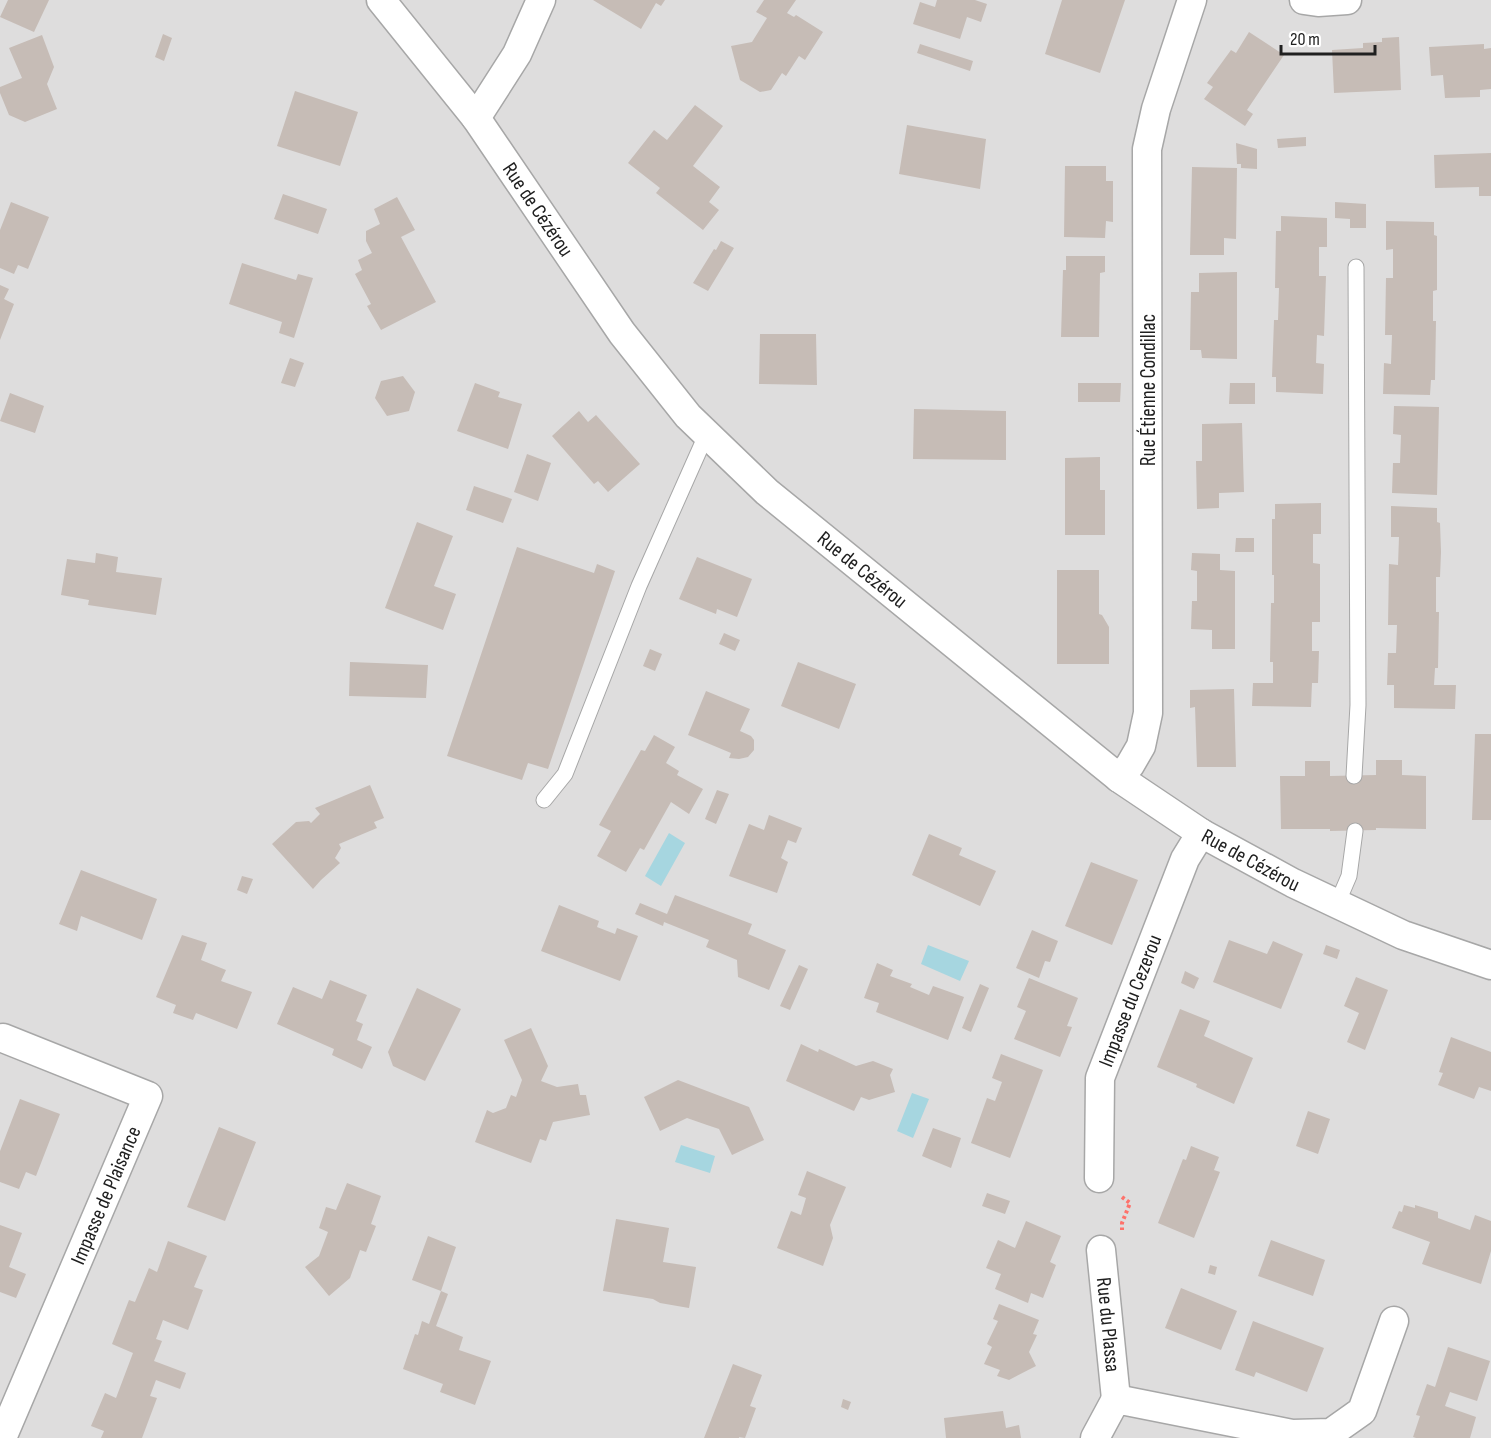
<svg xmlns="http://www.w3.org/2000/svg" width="1491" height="1438" viewBox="0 0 1491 1438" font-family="'Sofia Sans Condensed',sans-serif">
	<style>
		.residential { fill: #dedddd }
		.water { fill: #a6d6e0 }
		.building { fill: #c6bcb6 }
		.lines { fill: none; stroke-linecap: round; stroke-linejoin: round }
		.lane-casing { stroke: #a7a7a7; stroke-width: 17 }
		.street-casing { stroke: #a7a7a7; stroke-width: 31 }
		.path { stroke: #fe726b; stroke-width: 4; stroke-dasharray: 3 3; stroke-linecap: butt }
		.lane { stroke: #fff; stroke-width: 15 }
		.street { stroke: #fff; stroke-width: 28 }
		.labels { text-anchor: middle; stroke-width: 5; stroke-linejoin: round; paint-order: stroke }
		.street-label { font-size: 21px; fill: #202020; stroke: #fff }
	</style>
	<rect width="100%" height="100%" fill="#f1ede7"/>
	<path class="residential" d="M0,0H1491V1438H0Z"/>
	<path class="water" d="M669,833L685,843L661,886L645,876Z
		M928,945L969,961L960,981L921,964Z
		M912,1093L929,1099L913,1138L897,1131Z
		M681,1145L715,1156L710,1173L675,1162Z"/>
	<path class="building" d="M8,0H49L34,32L0,17Z
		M593,0H665L661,6L656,3L641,29Z
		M764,0H796L787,13L794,17L796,15L823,32L805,60L799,56L786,76L782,73L771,90L760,92L740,80L731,46L752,42L767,18L756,12Z
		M937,0H975L987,4L981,22L967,17L960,39L913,24L920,2L935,7Z
		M1062,0H1125L1100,73L1045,54Z
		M1249,32L1284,55L1247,110L1253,114L1245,126L1204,99L1213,87L1207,83L1231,50L1236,53Z
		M163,34L172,38L164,61L155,57Z
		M42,35L54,67L47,84L57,109L25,122L9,115L0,93V87L22,78L9,48Z
		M1399,37L1401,90L1334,93L1332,50L1363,48V43L1382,42V38Z
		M920,44L973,61L970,71L917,53Z
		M1484,44V49L1491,48V89L1480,90V97L1445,98L1443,75L1431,76L1429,47Z
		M295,91L358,112L340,166L277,146Z
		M695,105L723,126L693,166L720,187L709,202L719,210L703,230L656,193L660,188L628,163L654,130L667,140Z
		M907,125L986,139L980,189L899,174Z
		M1306,137V146L1278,148L1277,139Z
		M1236,143L1257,149V169L1241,168V164H1237Z
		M1491,153V196H1479V187L1435,188L1434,155Z
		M1065,166H1106V181H1113V222L1106,221L1105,238L1064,237Z
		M1192,167L1237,168L1236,239L1224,238V255H1190Z
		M283,194L327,209L318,234L274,219Z
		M397,197L415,230L401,237L436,302L381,330L367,306L371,304L355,274L362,270L358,260L372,253L366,241V231L380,224L374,209Z
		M11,202L49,217L28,269L18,265L14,274L0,268V230Z
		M1335,202L1366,204V228H1350V219L1335,218Z
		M1281,216L1327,218V247H1319V276H1326L1324,336L1317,335L1316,363L1324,364L1323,394L1276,392V377H1272L1274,320H1278L1279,288H1275L1276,231H1281Z
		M1386,221L1434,222V235L1437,236V290L1433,291V321H1436L1435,380H1431L1430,395L1383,394L1384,363L1391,364L1392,335H1385L1386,278H1393V249L1386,250Z
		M721,241L734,248L708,291L693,283L714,249L716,250Z
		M1066,256H1105V272L1100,273L1099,337H1061L1063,270H1066Z
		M242,263L296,280L298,274L313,278L294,338L279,333L282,322L229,304Z
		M1237,272V359L1202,358L1201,350H1190L1191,292H1199V273Z
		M0,285L9,289L4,299L14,304L0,340Z
		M760,334H816L817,385L759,384Z
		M290,358L304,363L295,387L281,383Z
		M403,376L415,392L409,411L387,416L375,398L381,381Z
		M475,383L500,392L498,397L522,404L508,449L457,431Z
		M1078,383H1121L1120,402H1078Z
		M1230,383H1255V404H1229Z
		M10,393L44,406L35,433L0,421Z
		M1394,406L1439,407L1437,495L1392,493L1393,463H1400L1401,435L1393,434Z
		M914,409L1006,411V460L913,459Z
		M579,411L588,422L596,415L640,464L608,492L598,481L594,484L552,436Z
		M1242,423L1244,492L1219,493V508L1197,509L1196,461H1202V424Z
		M527,454L551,463L538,501L514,492Z
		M1100,457V490H1105V535H1065V458Z
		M474,486L512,499L503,523L466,510Z
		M1321,503V534H1313V563L1320,564V622H1312V651H1319L1318,683H1312L1311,707L1252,706L1253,683H1273V662H1270L1271,603H1274V575H1272V519H1275V504Z
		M1391,506L1437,508V522L1440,523L1441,552L1440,577H1436V612H1439L1438,668H1435L1434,685H1456L1455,709L1394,708V685H1387L1388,653H1396L1397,625H1388L1389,564L1398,565L1399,537H1391Z
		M417,522L453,536L434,586L456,594L443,630L385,608Z
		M1236,538H1254V552H1235Z
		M517,547L594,573L597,564L615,571L548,769L528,763L522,780L447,756Z
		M96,553L118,557L116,572L162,578L156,615L88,605L89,600L61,595L67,559L95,563Z
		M1192,553L1220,554V570L1235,571V649H1212V630L1191,629L1192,601H1197V571L1191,570Z
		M697,557L752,579L737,617L717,609L716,614L679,599Z
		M1057,570H1099V614L1102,615L1109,627V664H1057Z
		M724,633L740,640L735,651L719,644Z
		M650,649L662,654L655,671L643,666Z
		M350,662L428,665L426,698L349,696Z
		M798,662L856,684L839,729L781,706Z
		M1234,689L1236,767H1197L1195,707L1190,708V690Z
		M706,691L750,709L740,731L751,736L754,740V750L748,757L739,759L729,758L731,753L688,735Z
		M1475,734H1491V820H1472Z
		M654,735L675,747L666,763L679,771L677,775L703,789L689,814L671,802L644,850L640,848L626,872L597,856L611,831L599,825L641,750L645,751Z
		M1376,760H1402V775L1426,776V829L1376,828V830L1330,831V829H1281L1280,776H1305V761H1330V776L1376,775Z
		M370,785L384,818L374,822L377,828L339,844L341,848L335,858L340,863L321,880L313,889L272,844L296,822L309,821L311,823L320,814L315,808Z
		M717,790L729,794L716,824L705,819Z
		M769,815L802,828L796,843L788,840L781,858L788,862L777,893L729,876L749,824L764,830Z
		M929,834L962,848L959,855L996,871L980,906L912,875Z
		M1091,862L1138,880L1112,945L1065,926Z
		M81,870L157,899L142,940L81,916L77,931L59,924Z
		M242,876L253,879L247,894L237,890Z
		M675,895L752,924L748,934L786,950L769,990L738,977L737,960L706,947L709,940L664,922L663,926L635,914L640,903L667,914Z
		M559,905L599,921L597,927L615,934L617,928L638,936L620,981L541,951Z
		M1032,930L1058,941L1050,962L1045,961L1039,978L1016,968Z
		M182,935L207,943L201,960L226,970L221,981L252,992L237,1029L196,1013L193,1020L173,1013L176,1005L156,997Z
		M1229,940L1267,954L1273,941L1303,954L1281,1009L1213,982Z
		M1326,945L1340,950L1337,959L1323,954Z
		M877,963L893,970L890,976L912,984L910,987L929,995L933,986L964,997L948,1040L876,1012L879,1003L864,998Z
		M799,965L808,969L790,1010L780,1006Z
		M1185,971L1199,978L1194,989L1181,983Z
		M1356,977L1388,990L1365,1050L1347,1042L1359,1013L1344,1006Z
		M1029,978L1078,998L1067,1026L1072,1027L1060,1057L1014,1039L1026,1011L1017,1007Z
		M330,980L367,995L356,1021L363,1024L357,1040L372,1047L362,1069L332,1055L334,1049L277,1024L293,987L322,999Z
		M980,984L989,988L971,1032L962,1028Z
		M417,988L461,1009L425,1081L393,1066L388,1052Z
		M1180,1009L1210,1021L1204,1036L1253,1058L1234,1104L1196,1087L1197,1084L1157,1067Z
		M531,1028L548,1066L541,1081L557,1087L578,1084L580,1095H586L590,1115L553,1122L546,1141L540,1139L531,1163L475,1142L487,1110L493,1113L506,1108L511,1095L516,1097L522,1080L504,1040Z
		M1451,1037L1491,1052V1091L1479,1087L1474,1099L1438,1085L1443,1073L1439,1072Z
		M801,1044L818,1052L819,1049L856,1066L873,1061L893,1069L890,1075L895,1092L869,1100L861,1097L854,1111L786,1081Z
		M1001,1054L1043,1070L1010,1158L971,1143L987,1098L995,1101L1002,1082L992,1078Z
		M678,1080L749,1107L764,1140L732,1155L719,1129L707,1125L687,1118L660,1131L644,1097Z
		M20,1099L60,1114L36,1176L26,1172L19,1189L0,1182V1151Z
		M1308,1111L1330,1119L1318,1154L1296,1146Z
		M219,1127L256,1142L225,1221L187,1207Z
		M933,1128L961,1138L951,1168L922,1156Z
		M1191,1146L1219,1157L1214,1170L1220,1172L1194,1238L1158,1223L1183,1159L1186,1160Z
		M807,1171L846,1187L830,1225L833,1238L823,1266L777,1248L791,1211L801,1215L806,1198L798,1195Z
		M347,1183L381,1196L371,1224L376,1226L366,1252L360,1250L350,1278L329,1296L305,1267L319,1256L328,1232L319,1228L326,1207L336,1210Z
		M987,1193L1010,1201L1005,1214L982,1206Z
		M1404,1205L1415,1208V1205L1438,1212V1218L1470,1230L1475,1215L1491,1221V1251L1481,1284L1422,1264L1430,1242L1392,1228L1399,1211L1402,1212Z
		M616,1219L669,1228L663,1262L696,1267L689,1308L660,1303L653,1299L603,1291Z
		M1026,1221L1061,1236L1050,1262L1056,1265L1043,1298L1031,1293L1028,1303L995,1289L1001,1274L986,1268L998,1240L1015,1248Z
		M0,1225L22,1233L9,1267L26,1274L16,1298L0,1292Z
		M428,1236L456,1247L441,1291L448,1294L436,1326L463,1337L459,1350L491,1361L475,1405L440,1392L443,1384L403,1369L415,1334L418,1335L422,1321L429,1324L441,1291L412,1280Z
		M1271,1240L1325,1260L1313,1296L1258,1276Z
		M168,1241L207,1256L194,1287L203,1290L188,1330L163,1320L156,1339L162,1341L154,1361L186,1373L180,1389L156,1380L150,1396L157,1398L142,1438H101L104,1431L91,1426L105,1393L116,1398L133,1353L112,1344L129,1300L135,1302L149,1268L157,1272Z
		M1210,1265L1217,1267L1215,1275L1208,1273Z
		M1181,1288L1237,1311L1221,1350L1165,1328Z
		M999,1304L1039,1320L1033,1334L1037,1335L1029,1352L1036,1366L1009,1380L997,1376L1000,1370L984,1364L992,1347L987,1344L998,1321L993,1319Z
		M1253,1321L1324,1348L1307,1392L1256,1372L1254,1377L1235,1370Z
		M1448,1347L1490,1361L1477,1401L1450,1392L1445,1406L1476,1417L1470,1438H1416L1413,1437L1420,1416L1416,1415L1427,1384L1435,1387Z
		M733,1364L762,1375L750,1406L756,1408L745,1438L739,1437V1438H704Z
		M843,1399L851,1402L848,1410L841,1407Z
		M1003,1411L1006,1428L1019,1425L1021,1438H946L944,1418Z"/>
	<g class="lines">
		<g class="lane-casing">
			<path id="lane" d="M1354,776L1358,705L1356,267
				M544,800L565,774L639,586L707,433
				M1337,904L1349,876L1355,831"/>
		</g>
		<g class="street-casing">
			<g id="street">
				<path id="s1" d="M381,0L476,118L622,333L688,416L767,492L1119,778L1201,833L1293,883L1403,935L1491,965"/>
				<path d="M1304,0L1318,2L1347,0"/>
				<path d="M476,118L517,54L541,0"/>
				<path d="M1119,778L1130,765L1141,746L1148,713L1147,149L1156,109L1192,0"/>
				<path id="s2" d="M1099,1178L1100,1078L1185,859L1201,833"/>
				<path id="s3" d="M1101,1250L1116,1399"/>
				<path id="s4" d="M2,1438L148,1096L3,1038"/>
				<path d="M1095,1438L1116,1399L1292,1434L1331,1433L1362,1411L1394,1321"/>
			</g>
		</g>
		<path class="path" d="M1122,1197L1130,1203L1122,1223V1230"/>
		<use href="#lane" class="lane"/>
		<use href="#street" class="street"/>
	</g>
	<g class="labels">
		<g class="street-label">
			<text dy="7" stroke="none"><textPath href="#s1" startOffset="262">Rue de Cézérou</textPath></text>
			<text transform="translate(1148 390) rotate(-90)" y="7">Rue Étienne Condillac</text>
			<text dy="7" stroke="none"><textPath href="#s1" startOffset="750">Rue de Cézérou</textPath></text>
			<text dy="7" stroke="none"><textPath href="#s1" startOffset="1236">Rue de Cézérou</textPath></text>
			<text dy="7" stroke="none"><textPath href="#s2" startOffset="183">Impasse du Cezerou</textPath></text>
			<text dy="7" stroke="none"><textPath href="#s4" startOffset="264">Impasse de Plaisance</textPath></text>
			<text dy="7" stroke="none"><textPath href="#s3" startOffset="75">Rue du Plassa</textPath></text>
		</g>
	</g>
	<path d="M1281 45v9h94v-9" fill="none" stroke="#202020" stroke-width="3"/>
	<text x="1290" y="45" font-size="18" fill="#202020" stroke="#ffffff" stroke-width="4.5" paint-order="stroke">20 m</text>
</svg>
